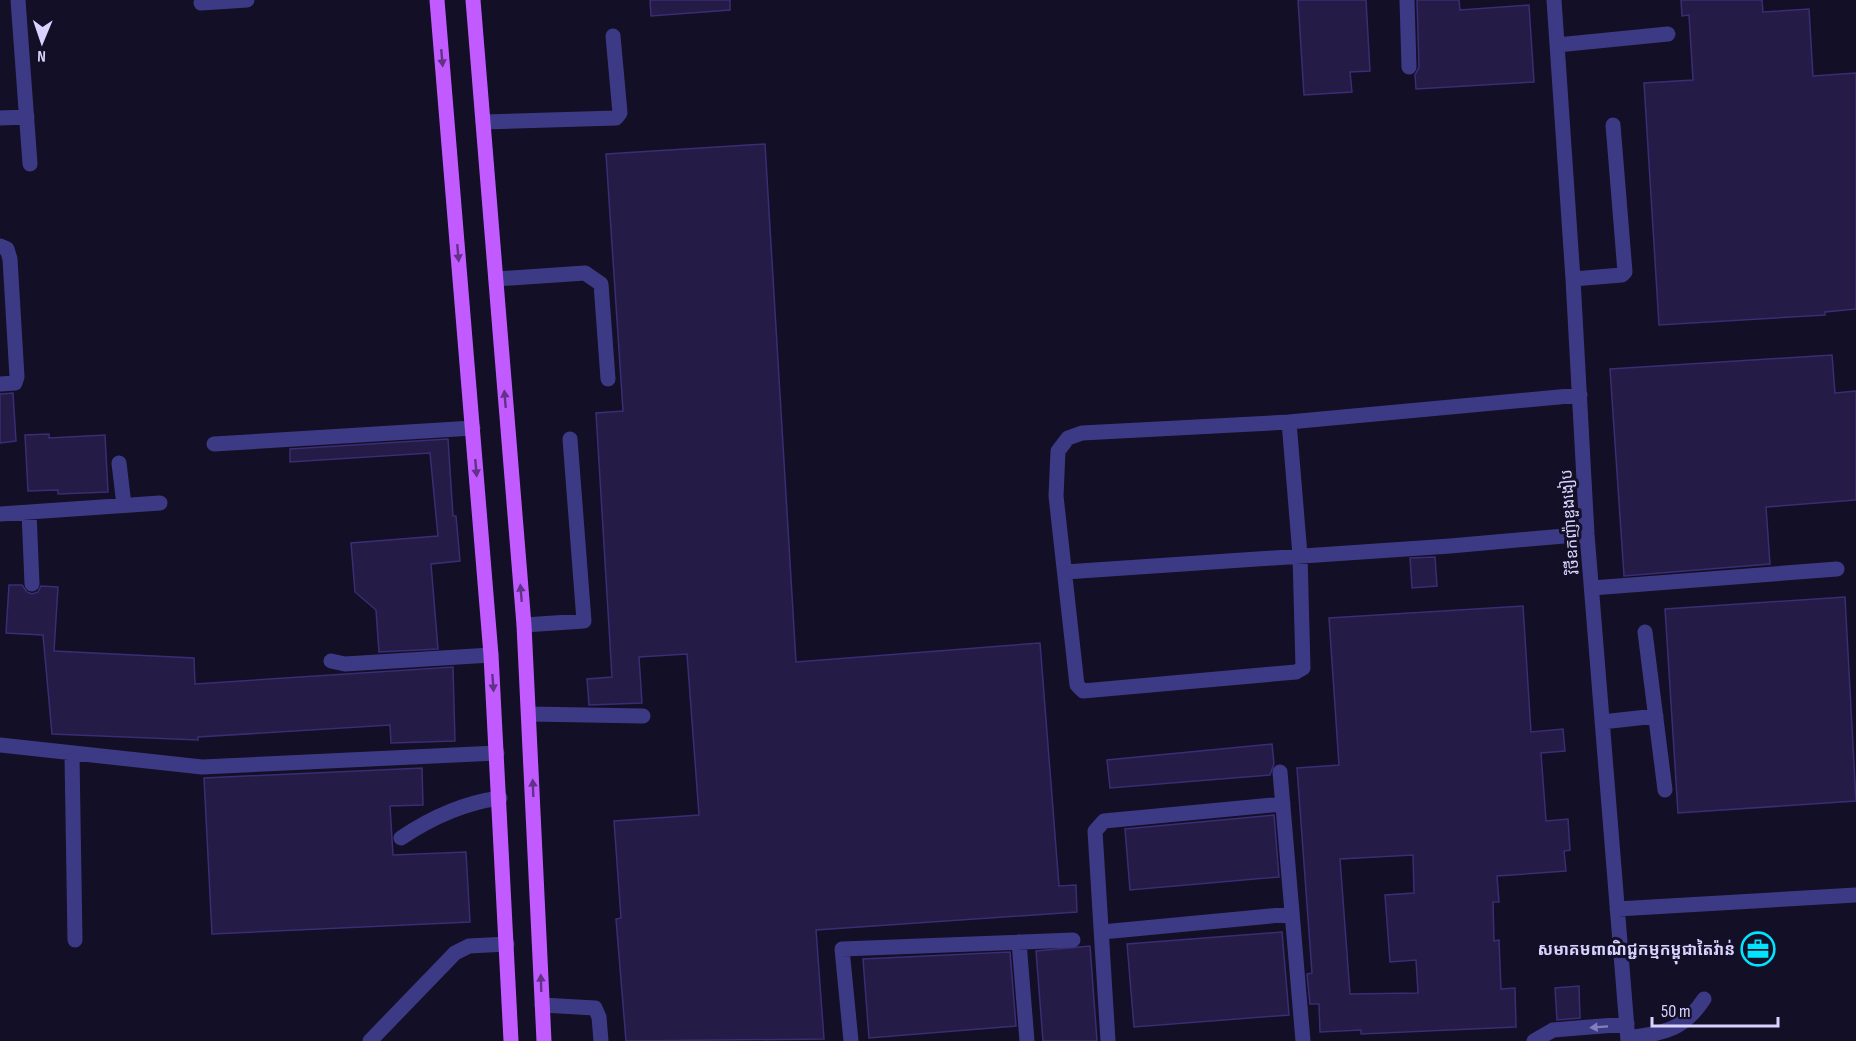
<svg xmlns="http://www.w3.org/2000/svg" width="1856" height="1041" viewBox="0 0 1856 1041" font-family="'Sofia Sans Condensed','Noto Sans Khmer',sans-serif">
	<style>
		.building { fill: #241b47; stroke: #3b2d73; stroke-width: 1.5; fill-rule: evenodd }
		.lines { fill: none; stroke-linecap: round; stroke-linejoin: round }
		.minor { stroke: #3d3a85; stroke-width: 15 }
		.major { stroke: #c25bff; stroke-width: 15 }
		.oneway { fill: #623188 }
		.oneway2 { fill: #837fbc }
		.labels { text-anchor: middle; stroke-width: 6; stroke-linejoin: round; paint-order: stroke }
		.street-label { font-size: 16px; fill: #d9d4ff; stroke: #130f26 }
		.poi-label { font-size: 16px; font-weight: bold; fill: #d9d4ff; stroke: #130f26; text-anchor: end }
	</style>
	<rect width="100%" height="100%" fill="#130f26"/>
	<path class="building" d="M650,0H730V10L651,16Z
		M1298,0H1366L1370,71L1350,72L1352,92L1304,95Z
		M1417,0H1459L1460,10L1529,5L1534,82L1416,89L1415,75L1419,67Z
		M1681,0H1762L1763,12L1809,9L1813,76L1856,73V309L1825,312V315L1659,325L1644,83L1693,80L1689,15L1682,16Z
		M765,144L796,662L1040,643L1059,886L1076,885L1077,912L816,930L824,1039L626,1041L616,919L621,918L614,821L699,815L687,654L639,657L642,703L589,705L587,679L612,677L596,413L623,411L606,154Z
		M1832,355L1835,393L1856,391V500L1766,507L1770,564L1624,576L1610,369Z
		M13,393L16,441L0,443V394Z
		M49,434V438L105,435L108,492L58,494V490L28,491L25,435Z
		M448,439L453,516H456L460,561L431,564L438,649L379,652L376,610L355,592L351,543L438,536L430,453L290,462V449Z
		M1435,557L1437,586L1412,588L1410,558Z
		M9,585H22L27,592L32,594L38,592L41,586L58,587L54,651L194,658L195,684L453,667L455,741L391,743L390,725L198,737V740L52,734L43,635L6,633Z
		M1845,597L1856,801L1678,813L1665,609Z
		M1523,606L1531,732L1563,729L1565,751L1541,753L1546,821L1568,819L1570,850L1564,851L1566,871L1497,876L1499,902H1493L1494,941L1499,940L1501,989L1515,988L1516,1027L1361,1034V1030L1320,1032L1319,1004H1310L1307,974L1312,973L1297,768L1339,765L1329,618ZM1413,855L1414,893L1385,895L1390,962L1416,960L1418,993L1350,994L1340,859Z
		M1272,744L1274,764L1270,775L1110,788L1107,760Z
		M422,768L423,805L390,806L393,855L466,852L470,922L212,934L204,778Z
		M1274,815L1279,877L1130,890L1125,829Z
		M1282,932L1289,1015L1134,1027L1127,944Z
		M1090,946L1097,1041H1043L1036,951Z
		M1010,952L1016,1026L869,1038L863,959Z
		M1579,986L1580,1018L1557,1020L1555,988Z"/>
	<g class="lines">
		<path class="minor" d="M18,0L30,164
			M1407,0L1409,67
			M1554,0L1573,279L1587,534L1628,1041
			M201,3L247,0
			M1557,45L1668,34
			M0,118L27,117
			M483,122L616,118L620,113L613,36
			M0,246L7,249L10,259L17,377L15,383L0,384
			M496,279L585,273L601,284L608,379
			M1573,279L1622,275L1625,272L1613,125
			M1289,422L1300,555L1303,668L1296,672L1083,691L1077,685L1056,496L1058,451L1068,438L1082,433L1289,422L1580,395
			M214,444L473,428
			M119,463L124,505
			M29,512L32,584
			M0,514L160,503
			M1065,572L1450,546L1587,534
			M1592,588L1837,569
			M524,625L584,621L570,439
			M1645,632L1665,790
			M331,661L345,664L491,655
			M530,714L643,716
			M1602,722L1656,716
			M0,745L202,767L497,753
			M72,755L75,940
			M1280,772L1303,1041
			M401,838C432,817 463,803 500,798
			M1617,909L1856,895
			M1102,932L1292,914
			M1019,942L1027,1041
			M542,1005L595,1008L599,1017L601,1041
			M1628,1038C1663,1033 1683,1031 1704,999
			M370,1041L455,953L469,946L507,944
			M851,1041L842,949L1073,940
			M1108,1041L1095,831L1104,821L1283,804
			M1534,1041L1553,1030L1627,1024"/>
		<path class="major" d="M437,0L491,655L511,1041
			M473,0L524,625L544,1041"/>
	</g>
	<defs><path id="oneway-solid" d="M-6-.8H1V-3.2L6.5 0L1 3.2V.8H-6Z" transform="scale(1.5)"/></defs>
	<g class="oneway">
		<use href="#oneway-solid" transform="translate(442 58) rotate(85)"/>
		<use href="#oneway-solid" transform="translate(458 253) rotate(85)"/>
		<use href="#oneway-solid" transform="translate(505 399) rotate(-95)"/>
		<use href="#oneway-solid" transform="translate(476 468) rotate(85)"/>
		<use href="#oneway-solid" transform="translate(521 593) rotate(-95)"/>
		<use href="#oneway-solid" transform="translate(493 683) rotate(86)"/>
		<use href="#oneway-solid" transform="translate(533 788) rotate(-92)"/>
		<use href="#oneway-solid" transform="translate(541 983) rotate(-92)"/>
	</g>
	<use class="oneway2" href="#oneway-solid" transform="translate(1599 1027) rotate(176)"/>
	<defs>
		<g id="office-ring" transform="scale(1.725)"><circle r="9.5" fill="#130f26" stroke="#00e5ff" stroke-width="1.5"/><path d="M-6-3h4V-5.5h4V-3h4V5H-6ZM-1-4.5V-3h2v-1.5ZM-6 0V1H6V0Z" fill="#00e5ff"/></g>
	</defs>
	<g fill-rule="evenodd">
		<use href="#office-ring" x="1758" y="949"/>
	</g>
	<g class="labels">
		<g class="street-label">
			<text transform="translate(1569 522) rotate(-94)" y="6">វិថីឧកញ៉ាឌួងងៀប</text>
		</g>
		<g class="poi-label">
			<text x="1735" y="955">សមាគមពាណិជ្ជកម្មកម្ពុជាតៃវ៉ាន់</text>
		</g>
	</g>
	<g transform="translate(42 42) rotate(182)" stroke="#130f26" stroke-width="4.5" paint-order="stroke">
	<path d="M0-4.5L10 22L0 15L-10 22Z" fill="#d9d4ff"/>
	<text y="-9" font-size="16" font-weight="bold" text-anchor="middle" fill="#d9d4ff">N</text>
	</g>
	<path d="M1652 1017v9h126v-9" fill="none" stroke="#d9d4ff" stroke-width="3"/>
	<text x="1661" y="1017" font-size="18" fill="#d9d4ff" stroke="#130f26" stroke-width="4.5" paint-order="stroke">50 m</text>
</svg>
